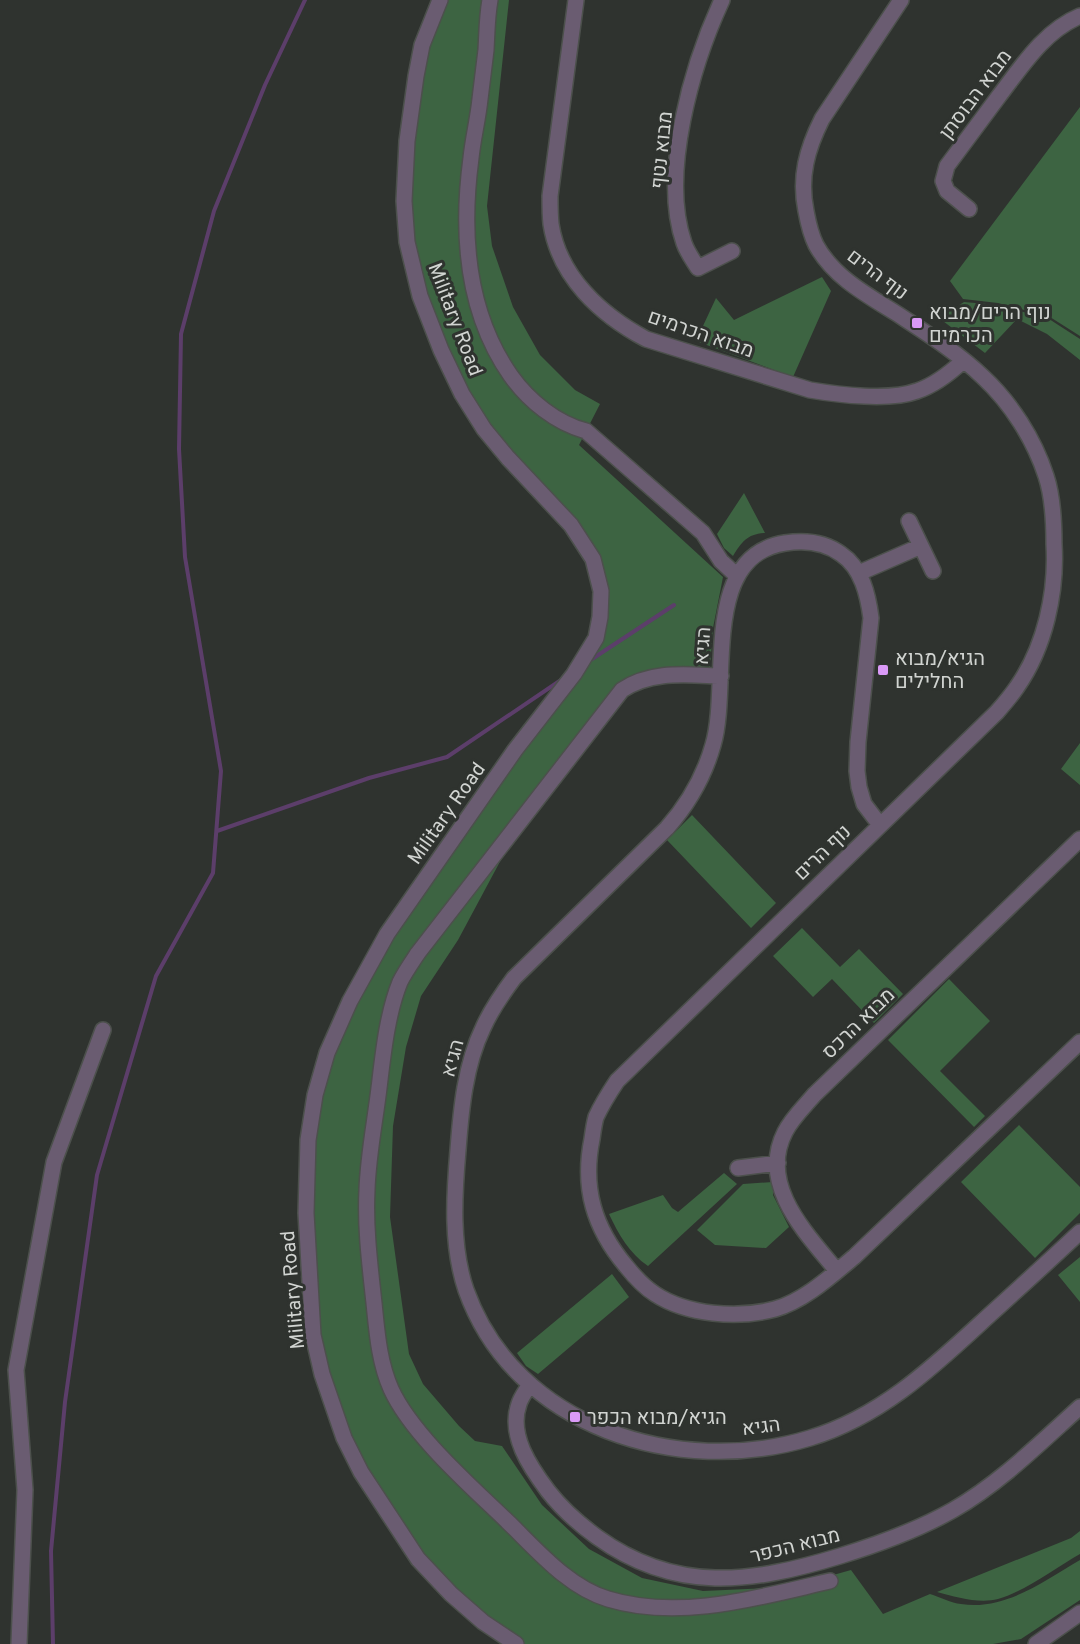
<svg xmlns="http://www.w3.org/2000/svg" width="1080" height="1644" viewBox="0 0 1080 1644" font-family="Overpass,Heebo,sans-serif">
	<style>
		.green { fill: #3d6442 }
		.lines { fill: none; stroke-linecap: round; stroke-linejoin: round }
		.stream { stroke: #5c3e6a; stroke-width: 4 }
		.minor-casing { stroke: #4c504c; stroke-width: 18 }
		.minor { stroke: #6a5c71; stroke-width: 15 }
		.poi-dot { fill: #da9af7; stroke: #2f332f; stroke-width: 2 }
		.labels { text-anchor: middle; stroke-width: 6; stroke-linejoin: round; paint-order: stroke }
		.street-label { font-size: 20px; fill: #d1d4d1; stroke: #2f332f }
		.poi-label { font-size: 20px; fill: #d1d4d1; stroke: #2f332f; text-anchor: start }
	</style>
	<rect width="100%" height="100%" fill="#2f332f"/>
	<path class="green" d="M444,0H509L487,206L492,246L513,307L540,355L575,390L600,404L579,445L723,577L713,628L709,680L649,684L623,694L503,856L458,940L421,996L406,1047L393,1126L390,1217L409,1354L423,1384L459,1426L475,1441L502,1446L542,1505L589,1549L642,1578L703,1591L767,1588L819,1579L851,1570L883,1614L930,1594C940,1597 951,1603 961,1604C1005,1611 1044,1581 1080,1560V1600L1021,1639L993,1644H521L485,1619L420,1557L347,1437L316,1334L311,1140L330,1054L390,935L599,639L596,557L511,456L465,393L423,295L408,201L419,76Z
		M1080,107V336L1050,317L998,303L963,299L950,281Z
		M822,277L831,291L793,377L696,341L716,298L734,320Z
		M964,302L998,305L1049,319L1080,339V360L1047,334L1017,319L985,353L939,318Z
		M744,493L765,533C747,534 742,542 733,556L724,548L717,534Z
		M1080,743V785L1061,769Z
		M692,815L776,903L751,928L667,840Z
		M802,928L840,967L859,949L903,994L874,1023L832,979L813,997L773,956Z
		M949,979L990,1021L940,1071L985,1116L974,1127L888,1040Z
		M1019,1125L1080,1187V1213L1035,1258L961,1182Z
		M724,1173L737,1184L648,1266C629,1253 619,1235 609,1214L663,1195L672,1208L678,1212Z
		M773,1182V1195L789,1227L766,1248L715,1245L697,1230L743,1184Z
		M1080,1257V1302L1058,1275Z
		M612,1274L629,1297L538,1374L526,1366L517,1353Z
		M1080,1531V1554C1057,1567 1022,1593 998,1599C979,1604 956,1597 937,1592L1071,1538Z"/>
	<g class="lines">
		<path class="stream" d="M589,661L674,605
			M217,831L369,778L447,757L561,680
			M53,1644L51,1551L65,1402L97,1175L156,976L213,873L221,771L185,557L179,449L181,334L214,211L265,85L305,0"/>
		<g class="minor-casing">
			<path id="minor" d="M440,0L422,45L416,76L407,141L404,201L407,242L420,296L441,350L462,394L484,429L508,458L571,525L593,559L601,591L600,617L596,638L574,674L515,750L387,934L350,1001L327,1053L315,1095L308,1140L306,1213L313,1335L322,1374L344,1438L361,1472L418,1559L451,1594L483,1622L516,1644
				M490,0C487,16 487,33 486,50C484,66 482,83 480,99C478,119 473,138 471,158C461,233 466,312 511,376C529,401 556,423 586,431L703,533L721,561L736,575
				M576,0L550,196C550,205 550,215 551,224C559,277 601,315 646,339L810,390C839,395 890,401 917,391C935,385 950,373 963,361
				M722,0C692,65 660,174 684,243C687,252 693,260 698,268L732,251
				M901,0L822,119C807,149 799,177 806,211C808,222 811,235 816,245C834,278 869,296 899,315C928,334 958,353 983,377C1011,403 1034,439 1046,476C1053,497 1054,522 1054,544C1057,592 1045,647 1017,687C1011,696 1004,704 997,712L617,1081C609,1093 602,1104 596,1117C594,1124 593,1132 592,1139C582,1188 594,1228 626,1266C634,1276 644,1287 655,1294C687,1315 738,1319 775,1309C804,1301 831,1276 854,1257L1080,1042
				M969,209L947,191L943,181L947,166C964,143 982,119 999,96C1022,66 1044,31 1080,16
				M909,521L933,571
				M859,573L921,546
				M721,676C687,675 652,670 622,690L418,953C412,962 405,972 400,982C387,1014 383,1055 379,1088C375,1122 368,1156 367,1190C365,1227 370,1266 374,1303C377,1332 379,1362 391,1389C412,1435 472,1487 508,1522C537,1550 568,1587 608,1599C680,1621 760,1597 830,1581
				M880,825L864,804L859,787L857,771L858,742L871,618C868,595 862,568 841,554C825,542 804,540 785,543C699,556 731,685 713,745C704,777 689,803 667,828L514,978C502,994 491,1010 483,1028C465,1065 461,1110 458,1150C454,1196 451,1246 466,1290C515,1428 679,1478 810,1438C880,1417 932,1368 984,1320C1016,1291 1048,1262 1080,1232
				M738,1168L778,1163
				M837,1271C806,1233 758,1185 785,1132C792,1118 804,1107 814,1095L1080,839
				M530,1384C526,1391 521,1397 519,1404C508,1435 530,1467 548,1491C562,1509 579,1524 597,1537C676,1594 752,1583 840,1556C879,1544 918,1530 953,1510C1000,1483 1040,1443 1080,1407
				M19,1644L25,1490L16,1370L54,1162L103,1030
				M1036,1644L1080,1613"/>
		</g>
		<use href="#minor" class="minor"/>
	</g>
	<g class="poi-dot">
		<rect x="911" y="317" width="12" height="12" rx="3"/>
		<rect x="877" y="664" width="12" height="12" rx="3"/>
		<rect x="569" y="1411" width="12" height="12" rx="3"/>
	</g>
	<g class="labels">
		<g class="street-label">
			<text transform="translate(975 94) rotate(-53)" y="7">מבוא הבוסתן</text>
			<text transform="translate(661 150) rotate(-84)" y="7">מבוא נטף</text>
			<text transform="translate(878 274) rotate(37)" y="7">נוף הרים</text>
			<text transform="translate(456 319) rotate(69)" y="7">Military Road</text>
			<text transform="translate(701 333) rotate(19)" y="7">מבוא הכרמים</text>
			<text transform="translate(702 646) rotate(-86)" y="7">הגיא</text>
			<text transform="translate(446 813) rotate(-55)" y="7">Military Road</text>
			<text transform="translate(822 852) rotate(-44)" y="7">נוף הרים</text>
			<text transform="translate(858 1023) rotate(-44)" y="7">מבוא הרכס</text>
			<text transform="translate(452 1058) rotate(-75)" y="7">הגיא</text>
			<text transform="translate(292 1290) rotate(-95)" y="7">Military Road</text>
			<text transform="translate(761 1426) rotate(-7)" y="7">הגיא</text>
			<text transform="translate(795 1545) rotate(-14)" y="7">מבוא הכפר</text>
		</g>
		<g class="poi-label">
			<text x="929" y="319">נוף הרים/מבוא<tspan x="929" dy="23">הכרמים</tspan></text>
			<text x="895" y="665">הגיא/מבוא<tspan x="895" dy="23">החלילים</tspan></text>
			<text x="587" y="1424">הגיא/מבוא הכפר</text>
		</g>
	</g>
</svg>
